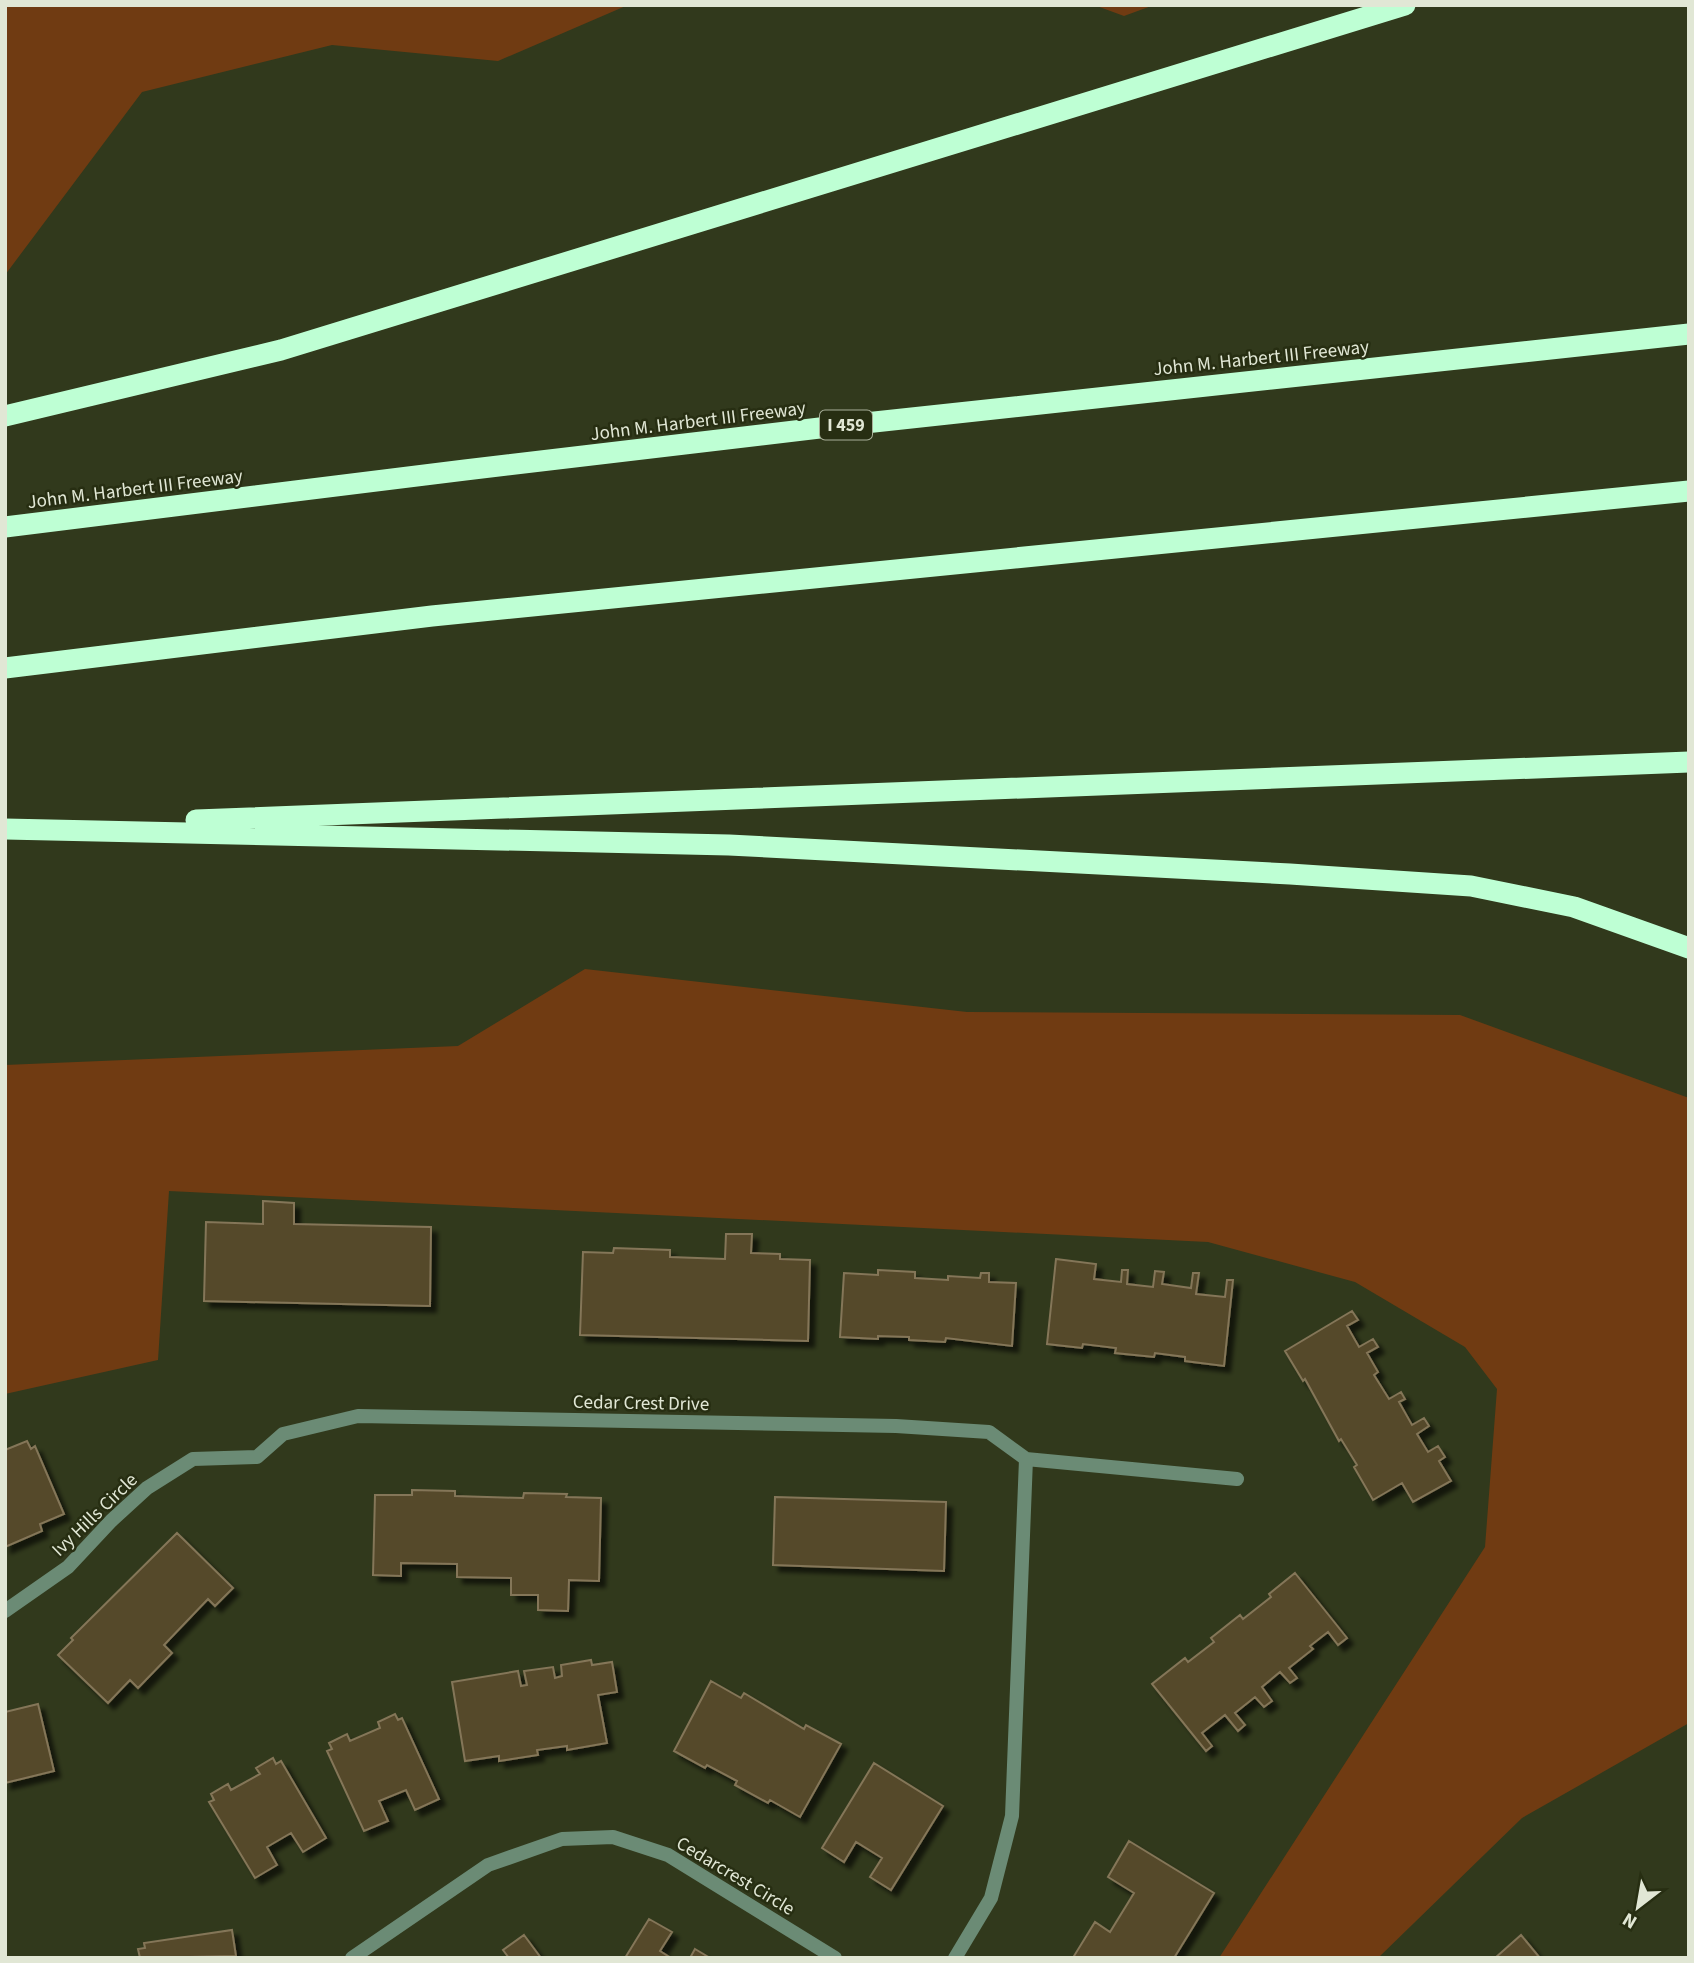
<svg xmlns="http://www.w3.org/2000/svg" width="1694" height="1963" viewBox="0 0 1694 1963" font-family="'Source Sans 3',sans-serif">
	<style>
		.green { fill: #703b12 }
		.building { fill: #55482b; stroke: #847658; stroke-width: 2; filter: url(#shadow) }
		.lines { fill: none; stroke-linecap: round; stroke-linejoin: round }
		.minor { stroke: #6b8b75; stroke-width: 14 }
		.motorway { stroke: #beffd4; stroke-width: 21 }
		.labels { text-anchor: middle; stroke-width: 5; stroke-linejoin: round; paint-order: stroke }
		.shield { fill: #272e12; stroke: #a9b09a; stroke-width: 2 }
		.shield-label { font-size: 18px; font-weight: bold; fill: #e1e7d5 }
		.street-label { font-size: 19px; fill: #e1e7d5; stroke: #272e12 }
	</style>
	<defs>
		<filter id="shadow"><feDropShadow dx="6" dy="6" stdDeviation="2" flood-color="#0009"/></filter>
	</defs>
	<rect width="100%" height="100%" fill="#31391c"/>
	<path class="green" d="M5,5H628L498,61L332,45L142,92L5,275Z
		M1094,5H1154L1124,16Z
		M585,969L967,1012L1460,1015L1689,1098V1723L1522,1818L1378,1958H1219L1485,1547L1497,1389L1465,1347L1355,1282L1208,1242L169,1191L158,1360L5,1394V1065L458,1046Z"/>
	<path class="building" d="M263,1201L294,1203V1224L431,1227L430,1306L204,1301L206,1222L263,1224Z
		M726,1234H752L751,1253L780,1254V1259L810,1260L808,1341L580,1335L583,1252L613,1253L614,1248L670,1250V1257L725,1259Z
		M1056,1259L1096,1264L1094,1279L1121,1282L1122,1270H1128L1127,1284L1153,1287L1155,1271L1164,1272L1162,1284L1191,1288L1193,1273H1199L1196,1294L1225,1297L1227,1280H1233L1224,1366L1185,1361V1357L1155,1353L1154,1357L1115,1353L1116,1348L1083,1344L1082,1348L1047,1344Z
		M878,1270L915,1272V1278L948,1280V1276L980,1278L981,1273H989V1282L1016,1283L1012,1346L946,1338L945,1342L909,1340V1337L878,1336V1339L840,1337L844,1273L878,1275Z
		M1352,1311L1358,1320L1347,1326L1359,1347L1373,1339L1378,1347L1367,1353L1378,1372L1374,1375L1389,1399L1401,1392L1405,1399L1399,1402L1412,1425L1424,1418L1429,1426L1417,1434L1428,1452L1438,1446L1445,1457L1439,1461L1451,1481L1413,1502L1402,1483L1373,1500L1354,1467L1357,1465L1341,1439L1339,1441L1305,1379L1303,1381L1285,1351Z
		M27,1441L31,1449L35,1446L64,1514L40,1524L42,1531L5,1547V1450Z
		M412,1490L455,1491V1496L523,1498L524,1493L567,1494L566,1497L601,1498L599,1581L569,1580L568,1611L538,1610V1595H511V1578L457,1577V1564L401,1563V1576L373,1575L375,1495H412Z
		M775,1497L946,1502L944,1571L773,1565Z
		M177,1533L233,1588L215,1606L208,1599L164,1645L172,1653L138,1688L130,1680L108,1703L58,1655L73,1640L71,1638Z
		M1295,1573L1347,1638L1338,1645L1328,1632L1310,1646L1313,1649L1289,1668L1297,1678L1290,1683L1280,1672L1262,1687L1272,1701L1264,1707L1255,1697L1235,1713L1245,1725L1238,1731L1225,1715L1202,1733L1212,1746L1206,1751L1152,1684L1185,1658L1188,1662L1214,1642L1211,1638L1240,1615L1243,1619L1271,1597L1269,1594Z
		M591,1660L592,1665L612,1662L617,1692L598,1695L607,1743L567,1750V1746L537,1750L538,1755L499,1761V1756L465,1761L452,1682L518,1671L521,1686L527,1685L524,1671L553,1667L555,1678L562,1676L561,1665Z
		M711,1681L741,1698L744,1693L804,1729L806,1725L841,1744L800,1817L770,1800L768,1803L735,1785L737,1781L707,1765L705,1768L674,1751Z
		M38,1704L54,1771L5,1783V1712Z
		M395,1714L398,1720L402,1718L439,1799L415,1810L406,1790L379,1801L388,1821L364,1831L327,1751L332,1749L329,1743L347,1734L350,1741L380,1728L378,1722Z
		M273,1758L276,1764L281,1761L326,1838L303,1852L291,1833L267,1847L277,1865L255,1878L209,1802L214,1800L211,1794L228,1784L231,1790L260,1774L256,1768Z
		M874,1763L943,1806L891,1890L870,1877L882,1858L856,1842L844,1862L822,1848Z
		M1129,1841L1214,1893L1174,1958H1076L1074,1956L1095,1922L1110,1932L1134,1893L1108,1877Z
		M649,1919L672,1932L660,1951L671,1958H625Z
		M232,1930L236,1956L140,1958L138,1949L145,1948L144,1943Z
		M524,1935L541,1958H509L503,1950Z
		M1521,1935L1540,1958H1495Z
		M695,1949L710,1958H690Z"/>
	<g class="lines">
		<path class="minor" d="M5,1611L68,1567L111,1521L147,1488L193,1459L257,1457L283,1434L358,1416L896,1426L989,1432L1026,1459L1237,1479
			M352,1958L488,1865L562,1839L613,1837L668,1855L835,1958
			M955,1958L991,1898L1012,1816L1026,1459"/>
		<path class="motorway" d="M5,416L281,350L1405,5
			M5,527L465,470L828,427L1689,334
			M5,668L432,616L1689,491
			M196,820L1689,762
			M5,829L729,845L1290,874L1471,886L1574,907L1689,948"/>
	</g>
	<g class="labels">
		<rect class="shield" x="820" y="410.5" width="52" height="29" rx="5"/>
		<g class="shield-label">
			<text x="846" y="431">I 459</text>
		</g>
		<g class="street-label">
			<text transform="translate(1261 357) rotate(-6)" y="7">John M. Harbert III Freeway</text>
			<text transform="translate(698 420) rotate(-7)" y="7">John M. Harbert III Freeway</text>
			<text transform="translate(135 488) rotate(-7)" y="7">John M. Harbert III Freeway</text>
			<text transform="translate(641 1402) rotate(1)" y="7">Cedar Crest Drive</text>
			<text transform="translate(94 1514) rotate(-44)" y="7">Ivy Hills Circle</text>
			<text transform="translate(736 1875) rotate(31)" y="7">Cedarcrest Circle</text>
		</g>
	</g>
	<rect width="1694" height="1963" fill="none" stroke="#e1e7d5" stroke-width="14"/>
	<g transform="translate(1638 1907) rotate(211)" stroke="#272e12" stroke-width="5" paint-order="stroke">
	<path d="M0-5L12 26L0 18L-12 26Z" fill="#e1e7d5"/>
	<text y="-10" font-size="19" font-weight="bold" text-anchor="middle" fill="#e1e7d5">N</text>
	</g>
</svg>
